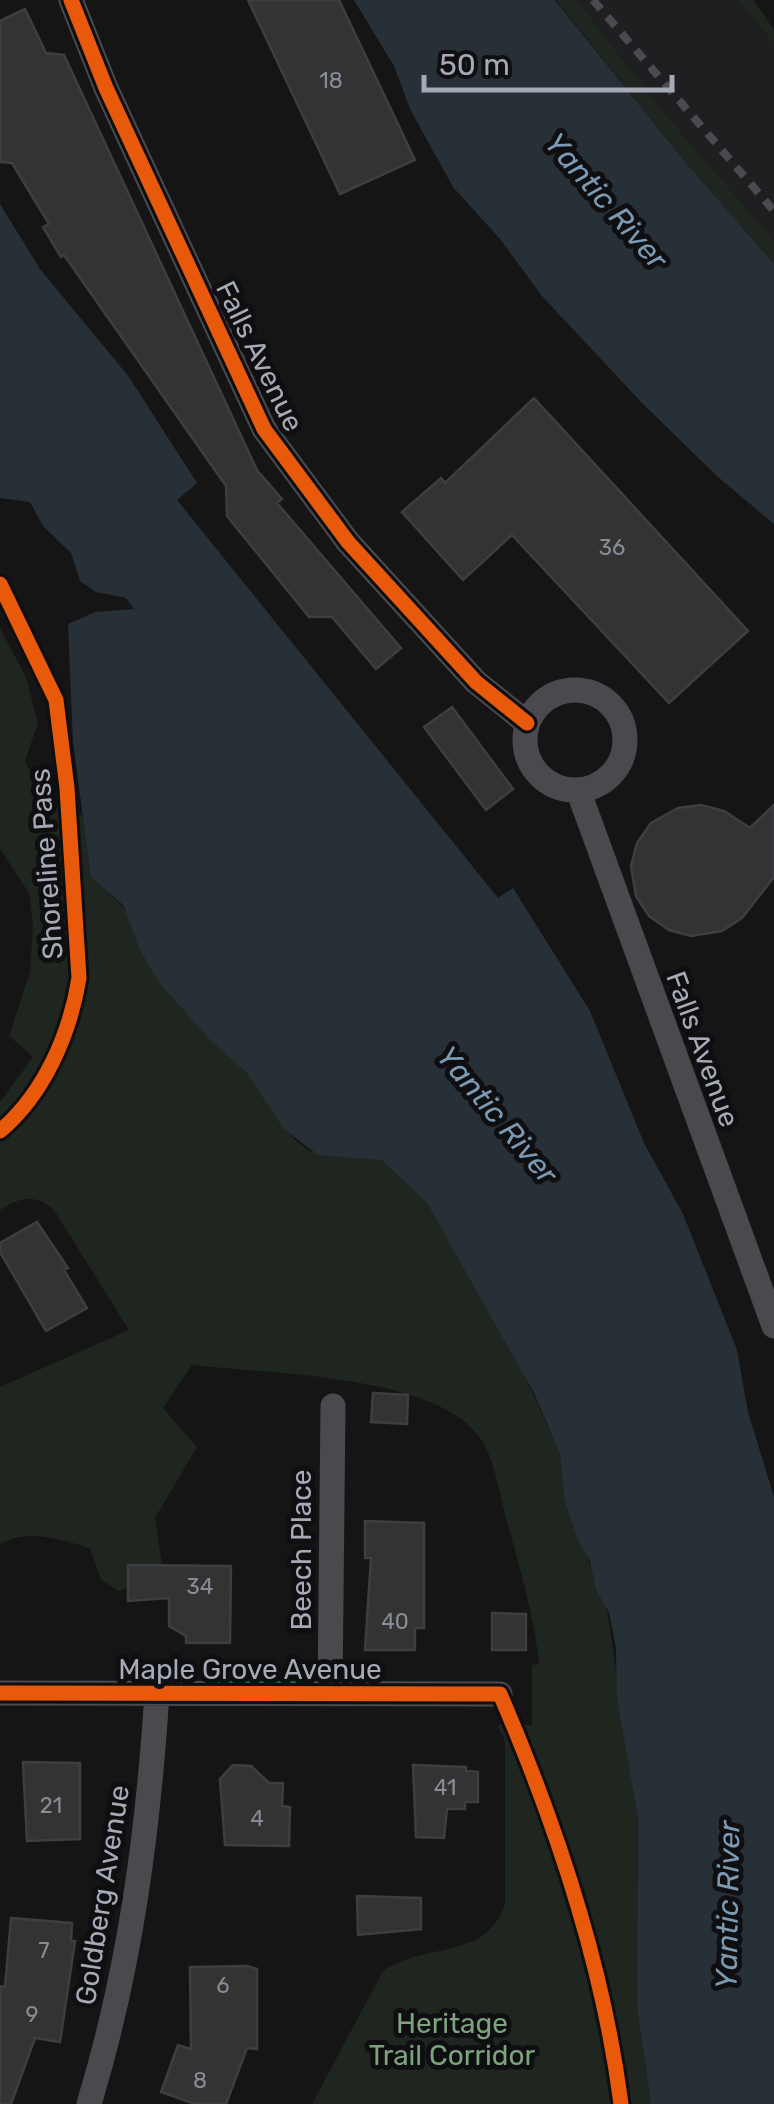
<svg xmlns="http://www.w3.org/2000/svg" width="774" height="2104" viewBox="0 0 774 2104" font-family="Rubik,sans-serif">
	<style>
		.built { fill: #1f1f21 }
		.green { fill: #1f251f }
		.water { fill: #283037 }
		.building { fill: #333334; stroke: #3d3e41; stroke-width: 2.5 }
		.lines { fill: none; stroke-linecap: round; stroke-linejoin: round }
		.minor { stroke: #494a4e; stroke-width: 25 }
		.rail { stroke: #4a4b4e; stroke-width: 8; stroke-dasharray: 12 10; stroke-linecap: butt }
		.cycleway-casing { stroke: #0f0f11; stroke-width: 21 }
		.cycleway { stroke: #e8590c; stroke-width: 15 }
		.labels { text-anchor: middle; stroke-width: 10; stroke-linejoin: round; paint-order: stroke }
		.number-label { font-size: 22px; fill: #888c96 }
		.street-label { font-size: 28px; fill: #a5aab6; stroke: #0f0f11 }
		.park-label { font-size: 28px; fill: #7ca27e; stroke: #0f0f11 }
		.water-label { font-size: 30px; font-style: italic; fill: #7b99b2; stroke: #0f0f11 }
	</style>
	<rect width="100%" height="100%" fill="#151515"/>
	<path class="built" d="M577,0H738L774,44V240L668,117Z"/>
	<path class="green" d="M556,0H577L668,117L774,240V264L681,157Z
		M738,0H754L774,30V44Z
		M0,628L26,677L38,723L25,761L45,801L86,817L91,875L126,910L151,968L252,1079L293,1138L309,1151L378,1158L393,1167L427,1203L520,1365L560,1454L564,1496L607,1609L638,1818L637,2007L651,2104H312L383,1971C427,1941 486,1961 505,1904V1741L497,1725H532V1665L539,1664C534,1615 520,1569 507,1522C500,1496 496,1464 482,1441C442,1374 266,1374 192,1365L163,1408L197,1447L155,1518L162,1565H128V1588L119,1591L101,1580L90,1548C59,1540 30,1528 0,1544V1387L129,1330L54,1210C34,1193 21,1197 0,1210V1102L33,1057L9,1036L30,972L33,925L29,893L0,849Z"/>
	<path class="water" d="M354,0H555L681,157L774,264V524L718,477L643,404L542,296L500,239L453,187L410,109L394,66Z
		M0,204L40,269L129,377L197,483L177,500L498,898L513,888L590,1011L644,1143L683,1214L737,1350L748,1412L774,1497V2104H651L637,2007L638,1818L617,1698L616,1648L609,1612L596,1590L590,1561L577,1538L564,1498L560,1454L534,1393L427,1203L382,1160L318,1155L284,1129L246,1072L210,1040L158,981L139,948L124,906L91,877L73,742L68,624L95,612L134,609L126,598L96,592L80,581L71,553L43,526L30,502L0,498Z"/>
	<path class="building" d="M248,0H339L415,160L340,194Z
		M25,9L46,53L64,55L257,470L282,499L277,503L401,648L376,669L332,617H309L227,516L226,486L64,255L61,257L43,227L49,224L12,163L0,162V21Z
		M534,398L748,631L669,703L512,535L463,580L402,512L441,478L445,483Z
		M452,707L513,789L486,810L424,727Z
		M774,805V877L742,918L722,931L691,936L669,930L649,916L636,896L631,866L637,843L651,823L678,808L701,805L724,811L750,828Z
		M37,1222L68,1268L64,1270L87,1308L46,1331L0,1252V1243Z
		M373,1393L408,1395L407,1424L371,1422Z
		M365,1521L424,1523V1628H415V1650H365L371,1558H365Z
		M128,1565L231,1566L230,1643H186V1636L169,1626V1598L128,1601Z
		M492,1613L526,1614V1650H492Z
		M23,1762L80,1763V1839L27,1841Z
		M233,1765L251,1766L269,1783H283L282,1806L290,1807L289,1846L225,1845L220,1779Z
		M413,1765L466,1767V1771L478,1772V1802H465V1809H447L444,1838L416,1837Z
		M357,1896L421,1898V1929L358,1935Z
		M11,1918L72,1923L71,1941H75L60,2042L35,2038L11,2104H0V1986L5,1987Z
		M247,1966L257,1969V2049L247,2048L226,2104H195L161,2092L178,2045L191,2049L190,1967Z"/>
	<g class="lines">
		<path class="minor" d="M71,0L106,88L264,429L348,542L476,682L527,723
			M525 740a50 50 0 1 1 100 0a50 50 0 1 1-100 0Z
			M578,790L774,1326
			M0,1693L500,1694
			M330,1694L333,1406
			M89,2104C130,1969 148,1834 157,1693"/>
		<path class="rail" d="M593,0L774,211"/>
		<g class="cycleway-casing">
			<path id="cycleway" d="M71,0L106,88L264,429L348,542L476,682L527,723
				M0,584L56,700L67,788L79,978C70,1034 44,1094 0,1131
				M0,1693L500,1694C556,1824 603,1964 621,2104"/>
		</g>
		<use href="#cycleway" class="cycleway"/>
	</g>
	<g class="labels">
		<g class="number-label">
			<text x="331" y="88">18</text>
			<text x="612" y="555">36</text>
			<text x="200" y="1594">34</text>
			<text x="395" y="1629">40</text>
			<text x="445" y="1795">41</text>
			<text x="51" y="1813">21</text>
			<text x="257" y="1826">4</text>
			<text x="44" y="1958">7</text>
			<text x="223" y="1993">6</text>
			<text x="32" y="2022">9</text>
			<text x="200" y="2088">8</text>
		</g>
		<g class="street-label">
			<text transform="translate(260 356) rotate(64)" y="10">Falls Avenue</text>
			<text transform="translate(46 864) rotate(-94)" y="10">Shoreline Pass</text>
			<text transform="translate(703 1049) rotate(70)" y="10">Falls Avenue</text>
			<text transform="translate(301 1550) rotate(-90)" y="10">Beech Place</text>
			<text x="250" y="1679">Maple Grove Avenue</text>
			<text transform="translate(102 1895) rotate(-81)" y="10">Goldberg Avenue</text>
		</g>
		<g class="park-label">
			<text x="452" y="2033">Heritage<tspan x="452" dy="32">Trail Corridor</tspan></text>
		</g>
		<g class="water-label">
			<text transform="translate(606 201) rotate(49)" y="10">Yantic River</text>
			<text transform="translate(497 1115) rotate(50)" y="10">Yantic River</text>
			<text transform="translate(728 1905) rotate(-89)" y="10">Yantic River</text>
		</g>
	</g>
	<path d="M424 75v15h248v-15" fill="none" stroke="#a5aab6" stroke-width="5"/>
	<text x="439" y="75" font-size="30" fill="#a5aab6" stroke="#0f0f11" stroke-width="8" paint-order="stroke">50 m</text>
</svg>
